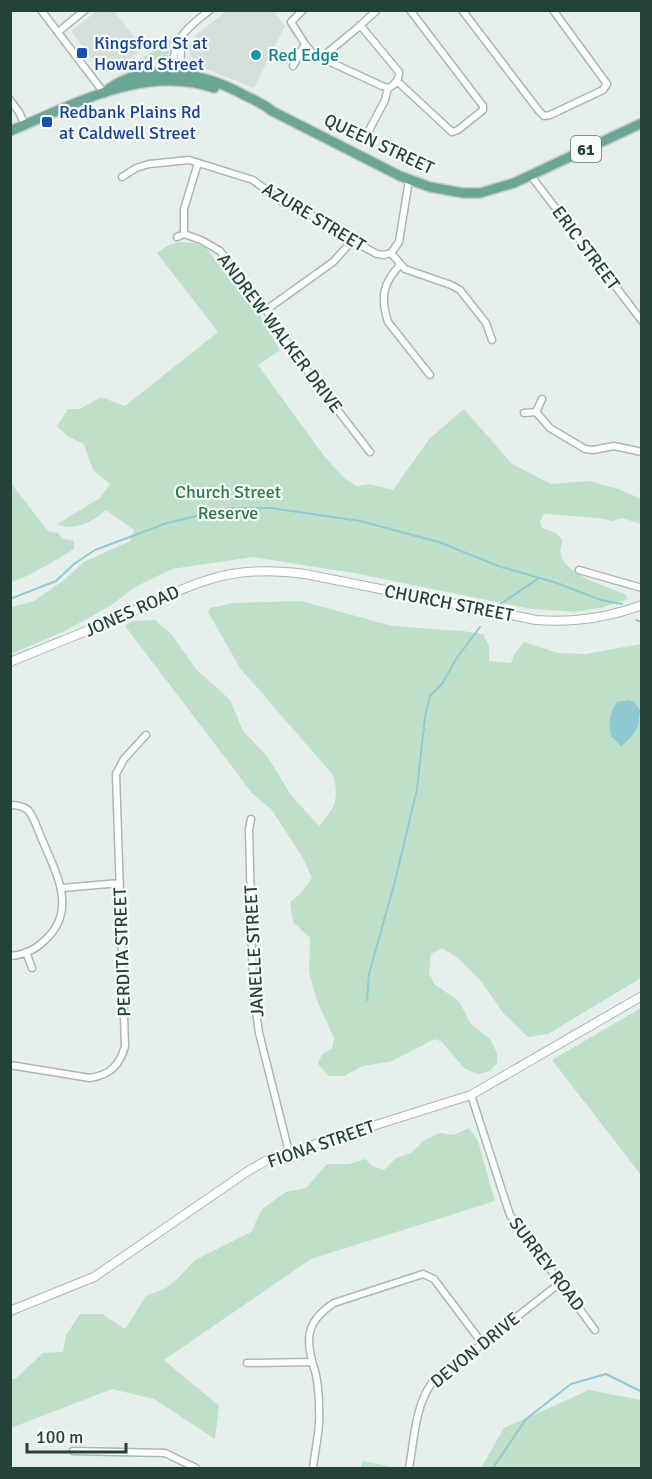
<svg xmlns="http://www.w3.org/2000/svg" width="652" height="1479" viewBox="0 0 652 1479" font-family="Signika,sans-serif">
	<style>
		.built { fill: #d4dfda }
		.green { fill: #bfe0c8 }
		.water { fill: #8ec9d4 }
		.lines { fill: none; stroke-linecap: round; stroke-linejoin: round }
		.stream { stroke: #8ec9d4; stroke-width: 2 }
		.minor-casing { stroke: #a8b8b2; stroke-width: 9 }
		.tertiary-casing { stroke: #a8b8b2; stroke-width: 10 }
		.primary-casing { stroke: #c2cac8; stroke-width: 12 }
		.minor { stroke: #fff; stroke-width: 6 }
		.tertiary { stroke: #fff; stroke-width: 8 }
		.primary { stroke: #6aa596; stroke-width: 9 }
		.transit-dot { fill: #1a4fb4; stroke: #f7fbf9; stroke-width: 2 }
		.culture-dot { fill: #0f9aa8; stroke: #f7fbf9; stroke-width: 2 }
		.labels { text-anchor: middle; stroke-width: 4.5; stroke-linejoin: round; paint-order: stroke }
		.shield { fill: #f7fbf9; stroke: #637a73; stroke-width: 1.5 }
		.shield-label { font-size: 16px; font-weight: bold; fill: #24423a }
		.transit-label { font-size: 18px; fill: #164399; stroke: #f7fbf9; text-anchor: start }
		.culture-label { font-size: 18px; fill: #0d838f; stroke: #f7fbf9; text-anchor: start }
		.street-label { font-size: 18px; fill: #24423a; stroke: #f7fbf9 }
		.park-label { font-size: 18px; fill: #2d7a4b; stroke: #f7fbf9 }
	</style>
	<rect width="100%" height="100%" fill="#e6efeb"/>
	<path class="built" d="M98,10L114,11L143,48L111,73L101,71L71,31Z
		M227,11H273L285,26L254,88L194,64L188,47L197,34Z"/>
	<path class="green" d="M171,39L168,57L132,65Z
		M179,242L195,243L206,248L260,316L280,350L258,365L324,456L345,479L357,486L369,484L393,490L430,438L464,409L512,464L551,484L590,481L621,490L641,499V524L622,518L612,521L599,518L544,514L540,522L542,528L556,533L563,541C548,571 604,585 625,594L628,599L600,608L575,612L531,609L354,573L253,557L172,569L135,587L110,606L63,632L11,654V607L34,601L64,580L84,562L130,541L134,530L106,510C95,521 73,532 57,524L100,498L110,484L93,470L84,444L67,436L57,426L68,409H80L101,397L125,406L218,332L157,253L169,245Z
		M10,482L48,531L58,533L62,538L74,541V549C63,556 22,581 10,582Z
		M301,601L392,626L462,631L483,634L489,646V661L511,663L515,653L524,642L558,653L586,654L641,644V711L634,702L624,700L625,743C630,738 635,734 638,726C639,720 638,717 641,711V978L548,1034L528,1037L504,1014L480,980L458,958L442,948L431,954L429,973L434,984L459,1001L470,1023L490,1039L497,1053V1063L490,1071L478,1074L464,1068L442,1042L435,1039L392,1061L363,1066L344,1076H329L318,1064L322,1054L332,1049L334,1038L317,1001L309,972L310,938L293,922L290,902L300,894L312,878L303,858L271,809L252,793L125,626L132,621L155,620L172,635L196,669L230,700L243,731L267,756L291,795L319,826C334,808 340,800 333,775L240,668L208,612L210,608L233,603Z
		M641,1008V1175L552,1060Z
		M469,1128L478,1141L495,1201L311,1259L164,1360L219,1406L215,1439L154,1399L112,1389L11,1428V1379H15L43,1353L63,1352L66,1335L80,1314H102L125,1329L146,1296L166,1288L177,1279L195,1260L251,1232L262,1209L286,1192L306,1188L327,1164H349L365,1159L373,1166L384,1170L396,1158L411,1153L425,1140L440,1133L454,1135Z
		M589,1390L641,1400V1468H481L504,1428Z
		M362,1461L397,1468H361Z"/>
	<path class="water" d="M628,700L634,702L641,711C638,717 640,720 638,726C635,734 628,741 621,746L611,736C609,723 609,712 617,702Z"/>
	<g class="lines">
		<path class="stream" d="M10,599L56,581L74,564L95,550L167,523L231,508H271L360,521L416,536L439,542L498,566L557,583L601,600L622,604
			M499,605L539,578
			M636,620L642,622
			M367,1000L369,974L395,881L417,789L425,717L430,696L442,684L456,659L480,627
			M493,1468L526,1419L571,1384L606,1374L642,1392"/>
		<g class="minor-casing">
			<path id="minor" d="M41,10L104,93
				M303,10L291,22L305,44L313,54L382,86L388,88C395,85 399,80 399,72L360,25
				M462,10L539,111L544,116L550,115L603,90L607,84L553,10
				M58,32L85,10
				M178,46L181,51L180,77
				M321,58L355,30L376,11
				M293,66L305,44
				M175,76C168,42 186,29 210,10
				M397,81L452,132L458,130L483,110V106L410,10
				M10,100L19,112L25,125
				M365,138L385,100L388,88
				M531,176L642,321
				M122,177L136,168L149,164L189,160L253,180L282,202L339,228L362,246L377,254L384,255L391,253L399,242L409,180
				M184,234V209L198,163
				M177,237L184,234L201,240L220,251L266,310L295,355L370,452
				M391,253L405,269L451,285L460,290L486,323L492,340
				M400,265C383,283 380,297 388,322L430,375
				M266,310L333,262L353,240
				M536,412L550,428L585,449L593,450L614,446L642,452
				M524,413L536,412L542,399
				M579,570L642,588
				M10,805C16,805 23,806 28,810C35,818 39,834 44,844C58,877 77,912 44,941C35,950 23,955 10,956
				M251,819L249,829L253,988L259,1033L289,1152
				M62,888L120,883
				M26,952L32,968
				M10,1065L90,1078C110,1075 120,1065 125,1046L116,774L124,759L146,735
				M471,1095L510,1215L595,1330
				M247,1363L311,1362
				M73,1451L165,1453L196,1468
				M313,1468C315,1449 321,1427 319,1408C319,1397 318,1382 315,1371C305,1340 305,1322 334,1303L423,1274L434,1279L482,1343
				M409,1468C414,1441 415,1407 431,1384L560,1283"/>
		</g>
		<g class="tertiary-casing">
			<path id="tertiary" d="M10,662C51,645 93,629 134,611C200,581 230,564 305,574L536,620C573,623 607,618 642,605
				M10,1311L94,1277L248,1171L271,1158L471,1095L642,996"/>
		</g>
		<g class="primary-casing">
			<path id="primary" d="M104,93C142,59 204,73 244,95C254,100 264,104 272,111L400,176L430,187L463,193H480L514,183L642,123
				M10,131C74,105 144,64 214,88"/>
		</g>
		<use href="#minor" class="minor"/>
		<use href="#tertiary" class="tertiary"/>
		<use href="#primary" class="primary"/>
	</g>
	<g class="transit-dot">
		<rect x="76" y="47" width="12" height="12" rx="3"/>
		<rect x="41" y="116" width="12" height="12" rx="3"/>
	</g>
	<circle class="culture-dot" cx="256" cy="55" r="6"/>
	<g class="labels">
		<rect class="shield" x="571" y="136" width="30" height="26" rx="4.5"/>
		<g class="shield-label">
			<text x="586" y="155">61</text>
		</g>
		<g class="transit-label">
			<text x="94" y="49">Kingsford St at<tspan x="94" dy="21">Howard Street</tspan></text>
			<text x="59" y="118">Redbank Plains Rd<tspan x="59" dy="21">at Caldwell Street</tspan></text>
		</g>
		<g class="culture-label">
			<text x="268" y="61">Red Edge</text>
		</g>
		<g class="street-label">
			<text transform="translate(379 144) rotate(25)" y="6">QUEEN STREET</text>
			<text transform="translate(314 217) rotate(31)" y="6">AZURE STREET</text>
			<text transform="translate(586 248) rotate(53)" y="6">ERIC STREET</text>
			<text transform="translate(280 333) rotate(53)" y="6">ANDREW WALKER DRIVE</text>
			<text transform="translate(449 603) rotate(11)" y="6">CHURCH STREET</text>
			<text transform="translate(132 611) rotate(-24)" y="6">JONES ROAD</text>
			<text transform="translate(254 951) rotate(-93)" y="6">JANELLE STREET</text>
			<text transform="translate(122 952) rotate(-92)" y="6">PERDITA STREET</text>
			<text transform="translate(321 1144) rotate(-19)" y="6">FIONA STREET</text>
			<text transform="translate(547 1264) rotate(53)" y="6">SURREY ROAD</text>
			<text transform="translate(475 1350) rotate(-39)" y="6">DEVON DRIVE</text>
		</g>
		<g class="park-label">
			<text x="228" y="498">Church Street<tspan x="228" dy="21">Reserve</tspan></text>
		</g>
	</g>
	<rect width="652" height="1479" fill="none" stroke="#24423a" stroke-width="24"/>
	<path d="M27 1443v9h99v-9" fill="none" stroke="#24423a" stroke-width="3"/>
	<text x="36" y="1443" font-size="18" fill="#24423a" stroke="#f7fbf9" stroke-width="4.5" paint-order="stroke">100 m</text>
</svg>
